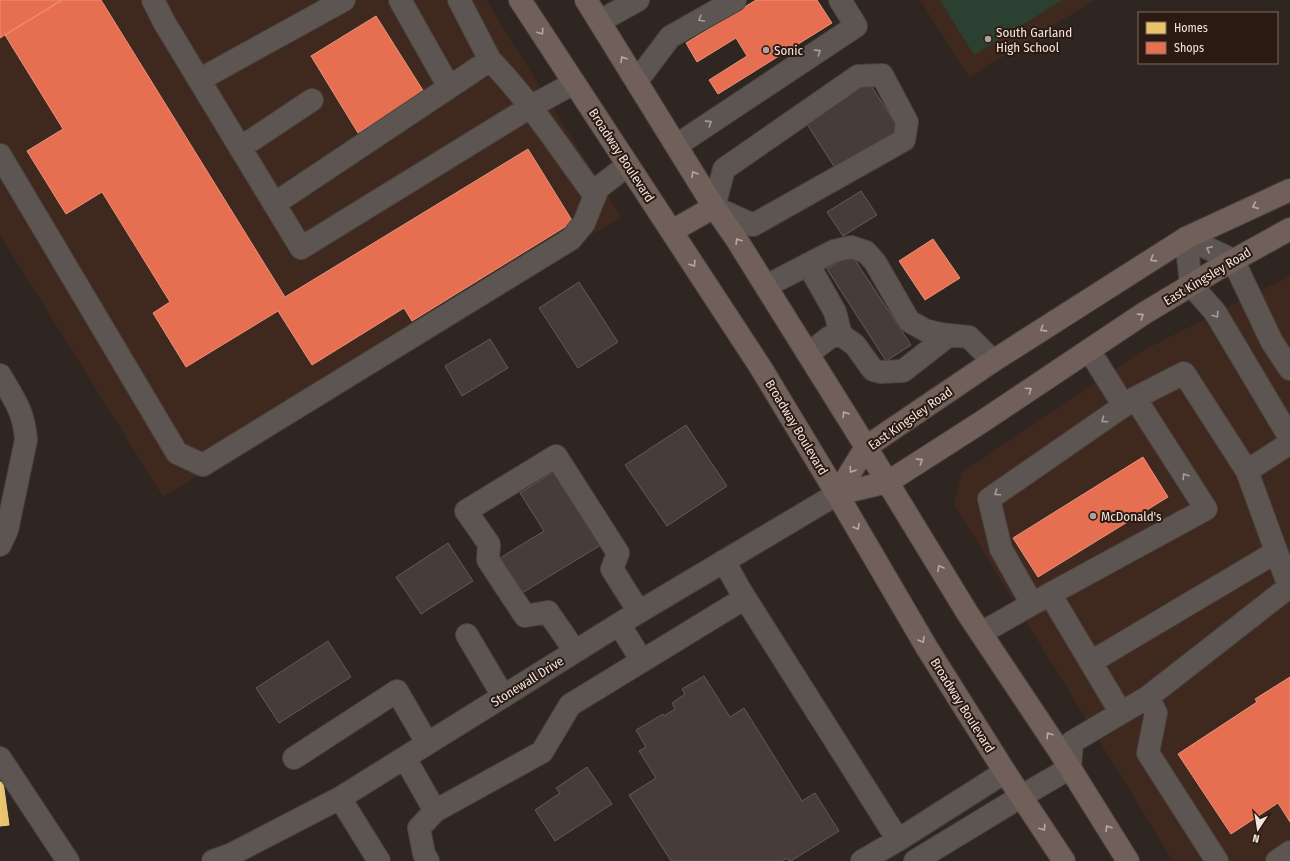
<svg xmlns="http://www.w3.org/2000/svg" width="1290" height="861" viewBox="0 0 1290 861" font-family="'Fira Sans Condensed',sans-serif">
	<style>
		.built { fill: #3f291f }
		.green { fill: #2c4032 }
		.homes { fill: #e9c46a; stroke: #ebce8d }
		.shops { fill: #e76f51; stroke: #ea927b }
		.building { fill: #473c37; stroke: #635a56 }
		.lines { fill: none; stroke-linecap: round; stroke-linejoin: round }
		.minor-casing { stroke: #4a423d; stroke-width: 24 }
		.major-casing { stroke: #4a423d; stroke-width: 24 }
		.minor { stroke: #5d5552; stroke-width: 22 }
		.major { stroke: #706059; stroke-width: 22 }
		.oneway { stroke: #a69c98 }
		.oneway2 { stroke: #b6a9a2 }
		.poi-dot { fill: #aca19c; stroke: #2b1a12; stroke-width: 1.5 }
		.labels { text-anchor: middle; stroke-width: 4; stroke-linejoin: round; paint-order: stroke }
		.poi-label { font-size: 13px; fill: #f0e4de; stroke: #2b1a12; text-anchor: start }
		.street-label { font-size: 13px; fill: #f0e4de; stroke: #2b1a12 }
	</style>
	<rect width="100%" height="100%" fill="#2f2521"/>
	<path class="built" d="M0,0H486L621,217L163,497L0,235Z
		M920,0H1095L969,77Z
		M1290,276V861H1173L954,504L961,473L1144,350Z"/>
	<path class="green" d="M940,0H1062L974,55Z"/>
	<path class="homes" d="M0,782H3L9,825L0,826Z"/>
	<path class="shops" d="M0,0H62L0,38Z
		M62,0H101L285,297L528,149L573,222L412,321L404,308L312,365L278,311L186,367L153,313L170,302L102,192L66,214L27,151L63,129L5,35Z
		M756,0H817L832,23L718,94L709,80L747,56L736,38L697,62L686,43Z
		M376,16L424,92L358,133L311,56Z
		M933,239L960,278L925,300L899,261Z
		M1143,457L1168,497L1038,577L1013,538Z
		M1290,677V822L1278,803L1231,834L1178,754L1257,702L1255,699Z"/>
	<path class="building" d="M868,81L900,131L837,171L805,121Z
		M861,191L877,215L843,236L827,212Z
		M851,254L911,345L886,361L827,269Z
		M579,282L618,342L578,368L539,308Z
		M490,339L508,368L462,396L445,366Z
		M686,425L727,486L667,526L625,465Z
		M558,469L604,543L522,593L500,558L544,531L520,493Z
		M448,543L473,581L421,614L396,577Z
		M328,641L351,677L279,723L256,688Z
		M704,676L730,717L744,708L802,801L815,793L839,831L791,861H789L787,858L782,861H671L629,795L656,778L639,751L646,747L636,730L663,714L664,716L675,709L672,703L685,694L682,689Z
		M587,767L612,804L555,841L535,810L560,793L556,788Z"/>
	<g class="lines">
		<g class="minor-casing">
			<path id="minor" d="M153,0L164,22L301,248L530,107L574,83
				M400,0L449,87
				M459,0L490,60
				M600,21L638,0
				M882,75L907,122L904,140L753,225L714,207L724,169L858,76Z
				M199,80L344,0
				M637,81L670,37L735,0
				M677,145L856,26L840,0
				M240,148L312,100
				M0,155L177,453L203,465L571,239L584,223L598,188L628,165
				M274,204L490,60C530,101 561,150 595,196
				M1186,238L1191,285L1215,312L1290,438
				M1186,238L1233,260L1272,342L1290,369
				M808,264L835,312L841,335
				M766,286L834,251L851,247L866,252L875,262L909,321L925,330L940,334L969,337L993,361
				M1089,350L1124,406
				M808,354L830,337L841,335L855,345L873,370L881,372L903,371L949,335
				M0,375C14,399 24,411 26,440L7,530L0,545
				M1135,398L1184,373L1247,471
				M1290,443L1247,471L1290,589
				M724,561L740,590L898,840
				M1032,604L1001,549L989,499L1135,398L1206,509L1050,594
				M619,624L642,661
				M981,633L1050,594L1121,713
				M467,635L503,696
				M575,651L548,612L525,616L488,560L489,544L466,511L556,456L618,553L612,569L639,612
				M1091,662L1276,552
				M1148,697L1289,587
				M0,758L68,861
				M294,758L397,691L427,743
				M405,758L435,811L542,752L570,705L745,598
				M340,798L379,861
				M213,861L232,854L340,798L632,616L837,494
				M428,861L424,854L419,828L435,811
				M862,861L898,840L1005,772
				M915,861L1022,796L1070,768L1072,742L1148,697L1156,713L1148,753L1217,861
				M1277,861L1290,852"/>
		</g>
		<g class="major-casing">
			<path id="major" d="M520,0L761,368L837,494L927,648L1005,772L1064,861
				M586,0L714,207L735,237L866,447L968,614L1060,752L1128,861
				M672,231L714,207
				M837,494L866,447L993,361L1186,238L1290,190
				M837,494L888,482L980,423L1143,314L1216,270L1290,229"/>
		</g>
		<use href="#minor" class="minor"/>
		<use href="#major" class="major"/>
	</g>
	<defs><path id="oneway-chevron" d="M-2-3.5L2.5 0L-2 3.5" fill="none" stroke-width="1.6" stroke-linecap="round" stroke-linejoin="round"/></defs>
	<g class="oneway">
		<use href="#oneway-chevron" transform="translate(701 19) rotate(150)"/>
		<use href="#oneway-chevron" transform="translate(818 52) rotate(-33)"/>
		<use href="#oneway-chevron" transform="translate(709 123) rotate(-33)"/>
		<use href="#oneway-chevron" transform="translate(1209 249) rotate(-155)"/>
		<use href="#oneway-chevron" transform="translate(1216 315) rotate(56)"/>
		<use href="#oneway-chevron" transform="translate(1104 420) rotate(146)"/>
		<use href="#oneway-chevron" transform="translate(1185 476) rotate(-123)"/>
		<use href="#oneway-chevron" transform="translate(997 493) rotate(146)"/>
	</g>
	<g class="oneway2">
		<use href="#oneway-chevron" transform="translate(541 32) rotate(56)"/>
		<use href="#oneway-chevron" transform="translate(623 59) rotate(-122)"/>
		<use href="#oneway-chevron" transform="translate(694 174) rotate(-121)"/>
		<use href="#oneway-chevron" transform="translate(1255 206) rotate(156)"/>
		<use href="#oneway-chevron" transform="translate(738 241) rotate(-122)"/>
		<use href="#oneway-chevron" transform="translate(1153 259) rotate(147)"/>
		<use href="#oneway-chevron" transform="translate(693 264) rotate(57)"/>
		<use href="#oneway-chevron" transform="translate(1141 316) rotate(-33)"/>
		<use href="#oneway-chevron" transform="translate(1043 329) rotate(147)"/>
		<use href="#oneway-chevron" transform="translate(1029 390) rotate(-34)"/>
		<use href="#oneway-chevron" transform="translate(845 414) rotate(-122)"/>
		<use href="#oneway-chevron" transform="translate(920 461) rotate(-33)"/>
		<use href="#oneway-chevron" transform="translate(852 470) rotate(122)"/>
		<use href="#oneway-chevron" transform="translate(857 527) rotate(60)"/>
		<use href="#oneway-chevron" transform="translate(940 568) rotate(-121)"/>
		<use href="#oneway-chevron" transform="translate(922 640) rotate(60)"/>
		<use href="#oneway-chevron" transform="translate(1049 735) rotate(-124)"/>
		<use href="#oneway-chevron" transform="translate(1043 828) rotate(57)"/>
		<use href="#oneway-chevron" transform="translate(1108 828) rotate(-122)"/>
	</g>
	<g class="poi-dot">
		<circle cx="988" cy="39" r="4"/>
		<circle cx="766" cy="50" r="4"/>
		<circle cx="1093" cy="516" r="4"/>
	</g>
	<g class="labels">
		<g class="poi-label">
			<text x="996" y="37">South Garland<tspan x="996" dy="15">High School</tspan></text>
			<text x="774" y="55">Sonic</text>
			<text x="1101" y="521">McDonald's</text>
		</g>
		<g class="street-label">
			<text transform="translate(622 155) rotate(57)" y="5">Broadway Boulevard</text>
			<text transform="translate(1207 276) rotate(-31)" y="5">East Kingsley Road</text>
			<text transform="translate(910 418) rotate(-35)" y="5">East Kingsley Road</text>
			<text transform="translate(797 427) rotate(59)" y="5">Broadway Boulevard</text>
			<text transform="translate(527 681) rotate(-32)" y="5">Stonewall Drive</text>
			<text transform="translate(963 705) rotate(58)" y="5">Broadway Boulevard</text>
		</g>
	</g>
	<rect x="1138" y="12" width="140" height="52" fill="#2b1a12" stroke="#7a6b64"/>
	<rect x="1146" y="22" width="20" height="12" fill="#e9c46a" stroke="#7a6b64"/>
	<text x="1174" y="32" font-size="12" fill="#f0e4de">Homes</text>
	<rect x="1146" y="42" width="20" height="12" fill="#e76f51" stroke="#7a6b64"/>
	<text x="1174" y="52" font-size="12" fill="#f0e4de">Shops</text>
	<g transform="translate(1258 829) rotate(192)" stroke="#2b1a12" stroke-width="3" paint-order="stroke">
	<path d="M0-3L7 15L0 10L-7 15Z" fill="#f0e4de"/>
	<text y="-6" font-size="11" font-weight="bold" text-anchor="middle" fill="#f0e4de">N</text>
	</g>
</svg>
